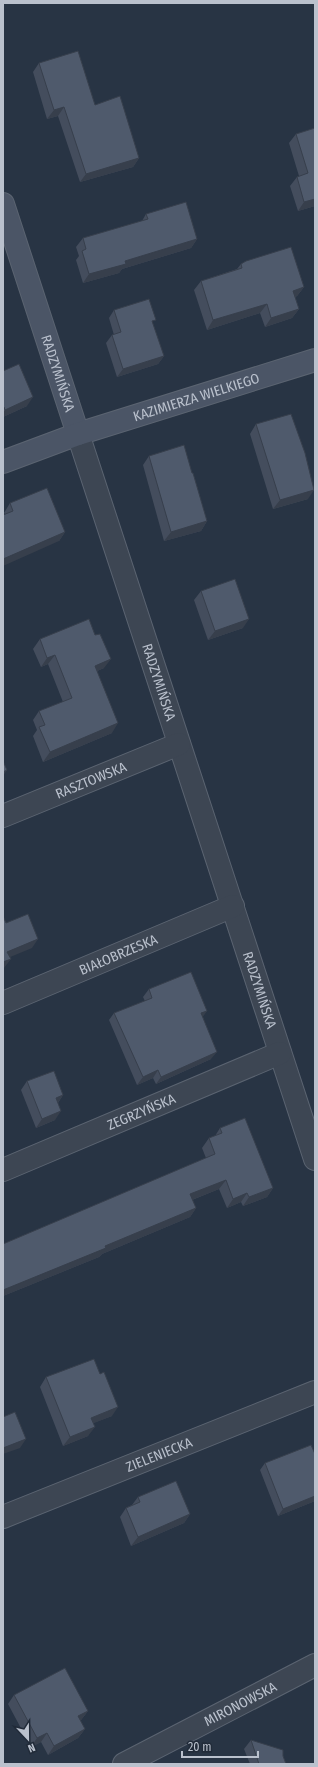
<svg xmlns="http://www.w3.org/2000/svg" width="318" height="1767" viewBox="0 0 318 1767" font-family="'Fira Sans Condensed',sans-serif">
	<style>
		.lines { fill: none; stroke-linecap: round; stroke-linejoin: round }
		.street-casing { stroke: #5b6471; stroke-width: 24 }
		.secondary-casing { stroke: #5b6471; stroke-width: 24 }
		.street { stroke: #3d4653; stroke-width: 22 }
		.secondary { stroke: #4b5566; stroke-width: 22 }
		.wall { fill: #444d5d }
		.shaded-wall { fill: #373f4c }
		.building { fill: #4f5a6c; stroke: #373f4c }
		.labels { text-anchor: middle; stroke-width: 3; stroke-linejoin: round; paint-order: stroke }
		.street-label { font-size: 14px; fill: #bac1cd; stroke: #212b39 }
	</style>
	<rect width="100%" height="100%" fill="#283444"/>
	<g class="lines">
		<g class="street-casing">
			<g id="street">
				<path id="s1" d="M78,434L315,1159"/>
				<path id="s2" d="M3,816L179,744"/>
				<path id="s3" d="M3,1003L233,906"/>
				<path id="s4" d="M3,1170L280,1053"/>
				<path id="s5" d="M3,1517L315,1392"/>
				<path id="s6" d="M124,1764L315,1665"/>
			</g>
		</g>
		<g class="secondary-casing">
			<g id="secondary">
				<path id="s7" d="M3,204L78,434"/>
				<path id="s8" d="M3,462L78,434L315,360"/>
			</g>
		</g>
		<use href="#street" class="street"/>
		<use href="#secondary" class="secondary"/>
	</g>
	<path class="wall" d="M39,63L95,105L139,158L133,167L80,182L58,116L47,119L33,72Z
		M315,128V206L298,211L290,186L297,177L299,176L289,143L296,134Z
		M146,214L197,239L191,248L122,269L119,273L83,283L76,260L79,256L76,247L83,238L142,221Z
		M241,264L304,287L297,296L295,297L299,309L292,318L265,327L260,313L207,330L194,290L201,281L237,269Z
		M114,310L164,356L158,364L117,377L106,343L112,335H114L109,318Z
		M3,371L27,406L3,417Z
		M256,424L308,499L273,509L250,434Z
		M149,456L192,473L207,521L201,531L164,541L143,465Z
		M10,503L65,532L59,541L5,514L4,513Z
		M201,591L243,628L208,640L194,600Z
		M40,639L104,668L97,671L112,733L43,762L33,736L37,730L33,720L39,711L63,702L48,664L41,667L33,649Z
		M149,989L203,1017L211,1059L156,1084L153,1078L137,1085L109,1020L114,1013L145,1001L143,997Z
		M27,1081L63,1095L58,1103L55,1120L36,1128L21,1090Z
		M220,1128L273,1188L267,1197L243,1206L241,1202L227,1208L219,1189L192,1200L196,1208L190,1217L102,1254L99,1257L3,1296V1244L206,1158L202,1148L209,1138L215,1136Z
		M100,1374L112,1416L93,1423L88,1436L63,1446L40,1387L46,1377Z
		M315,1454V1501L278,1516L260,1470L265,1463Z
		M138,1497L190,1514L184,1523L131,1546L120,1517L126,1508L132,1505Z
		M14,1695L88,1711L81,1720L80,1721L85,1729L78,1738L48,1755L41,1742L31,1747L8,1704Z
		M251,1740L283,1756L286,1764H250L244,1749Z"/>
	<path class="shaded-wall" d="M64,107L58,116L47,119L54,110Z
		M139,158L133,167L80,182L86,174Z
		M315,199V206L298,211L304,202Z
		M197,239L191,248L122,269L119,273L83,283L89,274L125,261Z
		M304,287L297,296L286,300L293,291Z
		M267,304L260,313L207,330L213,320Z
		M299,309L292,318L265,327L271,318Z
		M164,356L158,364L117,377L123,369Z
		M33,397L27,406L3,417V413L5,410Z
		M314,490L308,499L273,509L280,500Z
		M207,521L201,531L164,541L171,532Z
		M65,532L59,541L3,566V559Z
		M249,619L243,628L208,640L215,631Z
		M55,655L48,664L41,667L47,658Z
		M111,659L104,668L88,675L95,666Z
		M118,723L112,733L43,762L50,752Z
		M7,770L3,776V772Z
		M38,939L32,948L3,960L7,952Z
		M11,959L4,968H3V962Z
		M207,1011L202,1018L201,1013Z
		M217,1052L211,1059L156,1084L161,1077Z
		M158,1070L153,1078L137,1085L143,1077Z
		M63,1095L57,1104L56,1098Z
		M61,1111L55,1120L36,1128L42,1119Z
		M226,1180L219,1189L184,1203L190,1194Z
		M273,1188L267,1197L243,1206L249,1197Z
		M247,1193L241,1202L227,1208L233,1199Z
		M196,1208L190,1217L102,1254L99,1257L3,1296V1290L105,1246Z
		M118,1407L112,1416L84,1427L91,1418Z
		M95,1427L88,1436L63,1446L70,1437Z
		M26,1439L20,1448L3,1454V1448Z
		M315,1496V1501L278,1516L283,1509Z
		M190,1514L184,1523L131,1546L138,1537Z
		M88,1711L81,1720L71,1725L78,1716Z
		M85,1729L78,1738L48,1755L54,1746Z
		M47,1733L41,1742L31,1747L37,1738Z"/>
	<path class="building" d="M78,51L95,105L120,96L139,158L86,174L64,107L54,110L39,63Z
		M315,128V199L304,202L297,177L308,173L296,134Z
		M186,202L197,239L125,261L126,264L89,274L82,251L86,249L83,238L148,219L146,214Z
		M291,247L304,287L293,291L299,309L271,318L267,304L213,320L201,281L242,268L241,264L246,261Z
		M149,299L156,320L152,321L164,356L123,369L112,335L121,332L114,310Z
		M19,364L33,397L5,410L4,407H3V371Z
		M291,414L305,453L314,490L280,500L256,424Z
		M184,445L192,473H193L207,521L171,532L149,456Z
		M47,488L65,532L3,559V515L13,511L10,503Z
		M235,579L249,619L215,631L201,591Z
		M89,619L95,635L100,634L111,659L95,666L118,723L50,752L39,727L45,725L39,711L72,698L55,655L47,658L40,639Z
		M3,761L7,770L3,772Z
		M28,914L38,939L7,952L11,959L3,962V916L6,923Z
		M191,972L207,1011L201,1013L217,1052L161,1077L158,1070L143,1077L114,1013L152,998L149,989Z
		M54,1071L63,1095L56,1098L61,1111L42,1119L27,1081Z
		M245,1118L273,1188L249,1197L247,1193L233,1199L226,1180L190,1194L196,1208L105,1246L106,1248L3,1290V1244L215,1154L209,1138L222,1133L220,1128Z
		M94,1359L100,1374L104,1372L118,1407L91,1418L95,1427L70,1437L46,1377Z
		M15,1412L26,1439L3,1448V1417Z
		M311,1445L315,1454V1496L283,1509L265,1463Z
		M176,1481L190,1514L138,1537L126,1508L140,1502L138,1497Z
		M65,1668L88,1711L78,1716L85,1729L54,1746L47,1733L37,1738L14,1695Z
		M251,1740L283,1750V1756L286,1764H259Z"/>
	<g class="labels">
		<g class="street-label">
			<text dy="5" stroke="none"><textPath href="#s7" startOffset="178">RADZYMIŃSKA</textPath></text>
			<text dy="5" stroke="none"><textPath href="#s8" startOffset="204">KAZIMIERZA WIELKIEGO</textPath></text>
			<text dy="5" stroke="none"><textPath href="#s1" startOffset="261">RADZYMIŃSKA</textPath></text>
			<text dy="5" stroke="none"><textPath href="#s2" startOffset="95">RASZTOWSKA</textPath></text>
			<text dy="5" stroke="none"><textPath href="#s3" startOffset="125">BIAŁOBRZESKA</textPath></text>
			<text dy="5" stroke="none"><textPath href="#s1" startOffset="585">RADZYMIŃSKA</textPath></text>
			<text dy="5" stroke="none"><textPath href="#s4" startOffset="150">ZEGRZYŃSKA</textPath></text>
			<text dy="5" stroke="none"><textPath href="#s5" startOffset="168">ZIELENIECKA</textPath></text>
			<text dy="5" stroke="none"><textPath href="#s6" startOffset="131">MIRONOWSKA</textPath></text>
		</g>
	</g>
	<rect width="318" height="1767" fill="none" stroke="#bac1cd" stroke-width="8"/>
	<g transform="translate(28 1739) rotate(158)" stroke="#212b39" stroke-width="3" paint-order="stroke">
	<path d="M0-3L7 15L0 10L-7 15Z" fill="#bac1cd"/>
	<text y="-6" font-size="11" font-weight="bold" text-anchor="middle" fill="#bac1cd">N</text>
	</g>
	<path d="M182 1751v6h76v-6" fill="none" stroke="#bac1cd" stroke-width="2"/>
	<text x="188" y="1751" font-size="12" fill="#bac1cd" stroke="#212b39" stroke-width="3" paint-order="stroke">20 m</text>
</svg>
